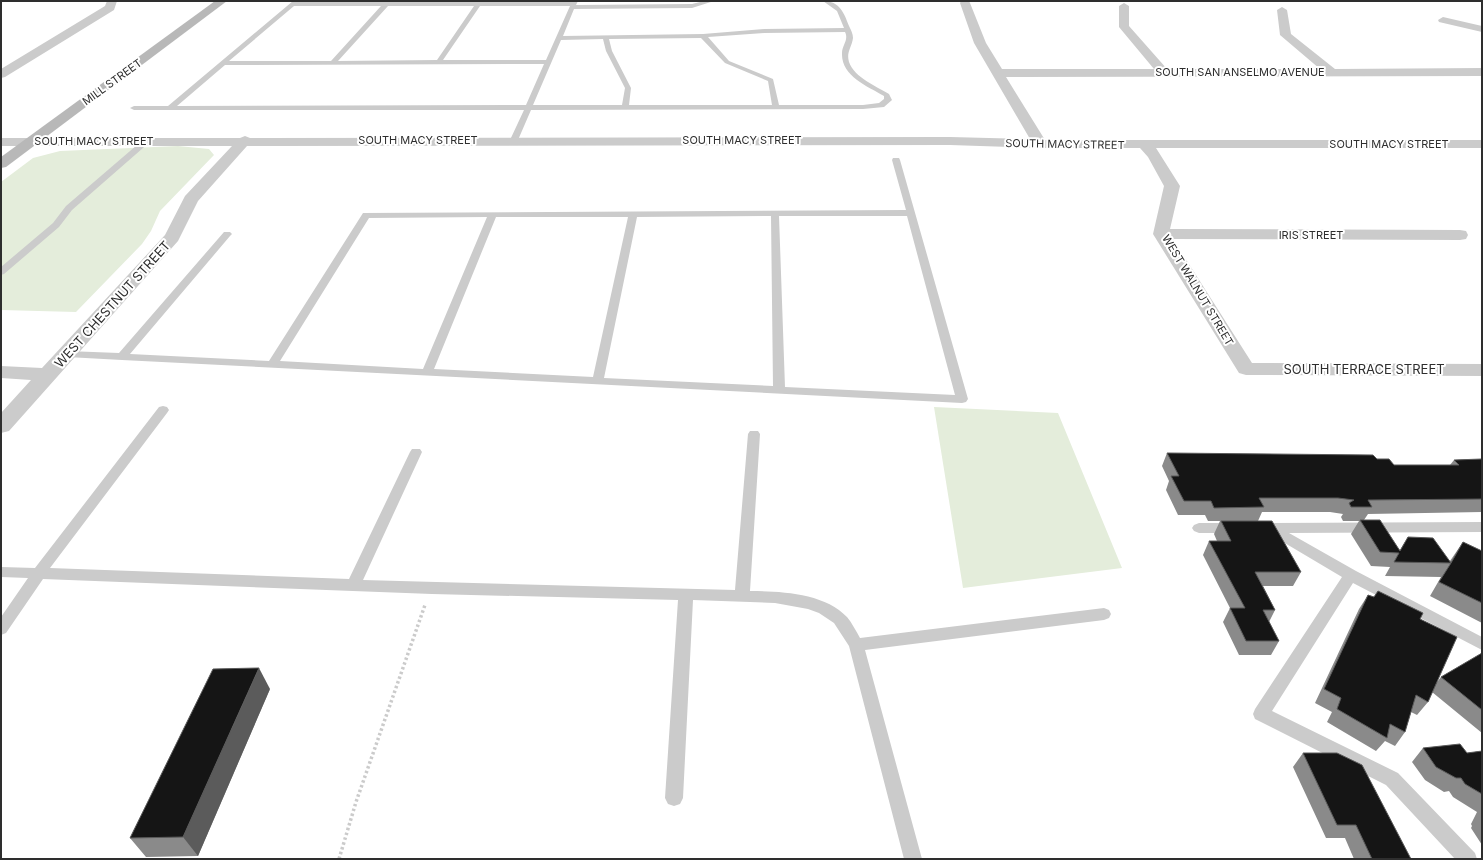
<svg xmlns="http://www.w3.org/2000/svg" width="1483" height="860" viewBox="0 0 1483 860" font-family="Inter,sans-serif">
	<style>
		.green { fill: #e4eddb }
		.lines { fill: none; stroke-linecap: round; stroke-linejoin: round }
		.path { stroke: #cbcbcb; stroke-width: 3.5; stroke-dasharray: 2.5 2.5; stroke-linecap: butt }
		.service { fill: #cbcbcb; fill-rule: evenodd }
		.minor { fill: #cbcbcb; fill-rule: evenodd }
		.secondary { fill: #b8b8b8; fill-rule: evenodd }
		.wall { fill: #8a8a8a }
		.shaded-wall { fill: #5b5b5b }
		.building { fill: #151515; stroke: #5b5b5b }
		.labels { text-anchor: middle; stroke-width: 4; stroke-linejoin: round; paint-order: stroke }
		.far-street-label { font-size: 11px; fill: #2e2e2e; stroke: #fff }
		.street-label { font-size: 13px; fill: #2e2e2e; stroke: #fff }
	</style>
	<rect width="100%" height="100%" fill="#fff"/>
	<path class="green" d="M178,146L209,149L214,155L160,211L151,231L142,244L76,312L1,310V182L33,158L60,151Z
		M934,407L1058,413L1122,568L963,588Z"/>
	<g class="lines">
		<path class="path" d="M339,859L356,802L425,605"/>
		<path class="service" d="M293,1H299L298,2H572L578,1L576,5L692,4L704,1H714L692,8L574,9L563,36L703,34L764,29L844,28L837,11L823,1C840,1 844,13 849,26C851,30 853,34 853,38C852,47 846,52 849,62C855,78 876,86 889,94L892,100L884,107L863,109L531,110L518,140L514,142L510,140L524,110H134L130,108L134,106H168ZM294,6H381L331,61H229ZM388,6H474L437,60L338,61ZM480,6H570L546,60H443ZM845,32C849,40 842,45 842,53C841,76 867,86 884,96V99L879,103L863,105H779L773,79L729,61L708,37L764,33ZM701,38L725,63L768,81L772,105H629L631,88L612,51L609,39ZM603,39L606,51L625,88L622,105H533L561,40ZM544,64L526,105L177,106L225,65Z
			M144,139H147L151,141L72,210L59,227L4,274L1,275V267L53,223L66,206Z
			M893,158H899L900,160L968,399L966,402L962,403L122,360L67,357L62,354L67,351L119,353L224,232H230L232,234L230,236L130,354L269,361L363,213L906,210L892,160ZM771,216L773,386L604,378L637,217ZM779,216H907L955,395L785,387ZM487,217L423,369L280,361L369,218ZM496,217H628L593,377L434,369Z
			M163,406L167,407L169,410L167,413L50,568L349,579L410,452L412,449H420L422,452L363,580L735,590L748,434L750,431H758L760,434L750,591C780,591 825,593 847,617C852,623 856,631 860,638L1104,608L1109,610L1111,614L1109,618L1104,620L865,650L922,859H904L849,646L834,623L819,613L808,609L775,603L693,600L683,798L680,804L674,806L668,804L665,798L678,600L432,594L43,579L6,633L1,635V617L28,578L1,577V567L35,568L159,407Z
			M1482,522V532L1289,533L1356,571L1482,637V650L1353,583L1272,711L1398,773L1475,853L1477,859H1455L1386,785L1255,719L1253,714L1255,709L1342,577L1268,533L1254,531L1252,528L1254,525L1259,523Z
			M1199,523H1233L1238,525L1240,528L1238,531L1233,533H1199L1194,531L1192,528L1194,525Z"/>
		<path class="minor" d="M107,1H117L114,10L5,77L1,78V69L105,6Z
			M961,1H969L970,3L986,43L1002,69H1154L1119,27V6L1124,3L1129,6V26L1167,69H1320L1280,35L1277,10L1282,7L1287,10L1291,34L1335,69L1482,68V76L1006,77L1045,140H1482V148H1156L1180,186L1170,229L1460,230L1466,231L1468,235L1466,239L1460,240L1173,239L1252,363L1482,364V376L1246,375L1239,373L1153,234L1164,186L1148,157L1140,148H1040L950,145L247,146L198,201L178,241L9,431L1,433V413L31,380L1,378V366L42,368L165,235L185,196L232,146H1V138H240L245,136L250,138L950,137L1030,139L974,43L960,3Z
			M1443,17L1482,26V32L1439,22L1438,20Z"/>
		<path class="secondary" d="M215,1H227L6,167L1,168V157Z"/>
	</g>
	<path class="wall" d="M1167,453L1377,459L1394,465H1450L1454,460L1482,459V512L1368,514L1364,520L1400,550L1408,537L1450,561L1463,542L1482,551V623L1430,596L1441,577L1385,576L1390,567L1371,566L1351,534L1359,521H1343L1341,517L1343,514L1330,512H1262L1258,521L1301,572L1293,586H1263L1275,610L1269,622L1279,641L1271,655H1239L1223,622L1230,608L1203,555L1209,541H1217L1214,534L1220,521H1208L1205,515H1178L1166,490L1169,481L1162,466Z
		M1378,591L1420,619L1437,682L1441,677L1482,653V733L1432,692L1428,702L1417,715L1411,712L1405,732L1395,746L1385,741L1376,751L1327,722L1332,712L1315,703L1359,609L1368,595L1374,597Z
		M270,689L198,856L146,857L130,838Z
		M1423,748L1467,753L1482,751V845L1471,828L1472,826L1471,824L1477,812L1453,797L1449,791L1444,792L1425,780L1412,762Z
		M1303,753L1411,859H1354L1345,838H1326L1293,767Z"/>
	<path class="shaded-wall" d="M259,668L270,689L198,856L183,837Z"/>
	<path class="building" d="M1167,453L1373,455L1377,459H1389L1394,465H1459L1454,460L1482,459V499L1368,500L1372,507H1351L1349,503L1354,500L1338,498H1259L1264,507L1214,508L1211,501H1184L1171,476H1179Z
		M1360,520H1380L1400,551L1408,537L1433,538L1451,563L1463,542L1482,551V603L1439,582L1451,563L1394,562L1399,553L1380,552Z
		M1221,521H1272L1301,572H1255L1275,610H1263L1279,641H1246L1230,608H1245L1209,541H1231Z
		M1378,591L1423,613L1420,619L1457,637L1428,702L1416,695L1405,732L1390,724L1387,738L1337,709L1341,698L1324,689L1368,595L1374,597Z
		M1482,653V710L1441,677Z
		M259,668L183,837L130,838L213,669Z
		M1460,744L1467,753L1482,751V794L1465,784L1461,778H1456L1436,767L1423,748Z
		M1303,753H1337L1362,765L1411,859H1372L1356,825H1337Z"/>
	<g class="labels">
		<g class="far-street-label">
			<text x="1240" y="76">SOUTH SAN ANSELMO AVENUE</text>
			<text transform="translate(112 82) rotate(-36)" y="4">MILL STREET</text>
			<text x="418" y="144">SOUTH MACY STREET</text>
			<text x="742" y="144">SOUTH MACY STREET</text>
			<text x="94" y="145">SOUTH MACY STREET</text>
			<text transform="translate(1065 144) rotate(1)" y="4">SOUTH MACY STREET</text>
			<text x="1389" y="148">SOUTH MACY STREET</text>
			<text x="1311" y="239">IRIS STREET</text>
			<text transform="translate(1198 290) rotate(59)" y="4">WEST WALNUT STREET</text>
		</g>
		<g class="street-label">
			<text transform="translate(112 304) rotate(-48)" y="5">WEST CHESTNUT STREET</text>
			<text x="1364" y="374">SOUTH TERRACE STREET</text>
		</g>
	</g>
	<rect width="1483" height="860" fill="none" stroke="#2e2e2e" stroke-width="4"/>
</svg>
